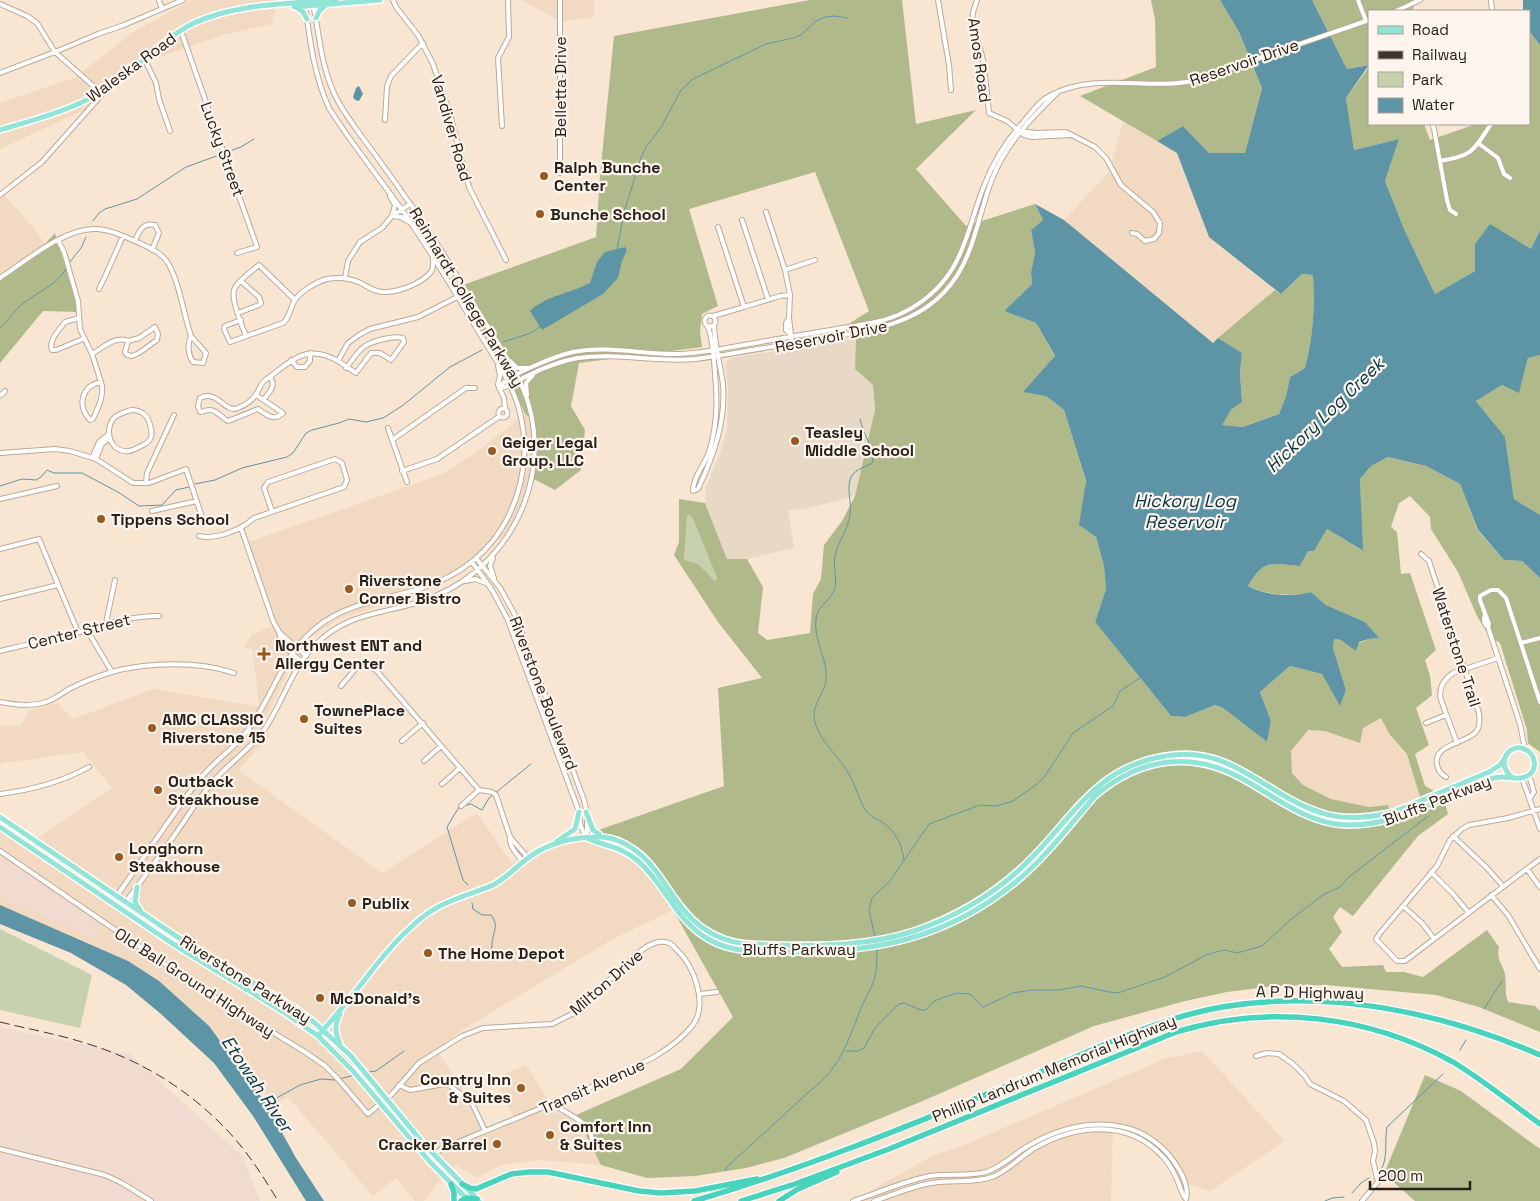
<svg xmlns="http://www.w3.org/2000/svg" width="1540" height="1201" viewBox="0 0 1540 1201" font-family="'Space Grotesk',sans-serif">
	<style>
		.built { fill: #f2d9c1 }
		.industrial { fill: #f1dacf }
		.education { fill: #e8d9c7 }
		.green { fill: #c8d1ad }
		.forest { fill: #afb98a; fill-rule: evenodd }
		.water { fill: #5e95a6 }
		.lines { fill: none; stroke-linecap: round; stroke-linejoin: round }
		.stream { stroke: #5e95a6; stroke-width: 1 }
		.minor-casing { stroke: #bca997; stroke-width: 6 }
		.major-casing { stroke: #fff; stroke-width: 8 }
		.highway-casing { stroke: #fff; stroke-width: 8 }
		.minor { stroke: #fff; stroke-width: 4 }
		.major { stroke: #92e5d6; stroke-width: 5 }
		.highway { stroke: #49d3bb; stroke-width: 5.5 }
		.rail { stroke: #3f372e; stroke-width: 1; stroke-dasharray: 10 5; stroke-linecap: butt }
		.poi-dot { fill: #995a21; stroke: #fdf5ed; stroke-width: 2 }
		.labels { text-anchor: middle; stroke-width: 4.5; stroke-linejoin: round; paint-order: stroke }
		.street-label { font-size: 16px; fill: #28211a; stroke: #fdf5ed }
		.poi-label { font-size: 16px; font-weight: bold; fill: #28211a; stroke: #fdf5ed; text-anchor: start }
		.water-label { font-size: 18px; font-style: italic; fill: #023845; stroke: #fdf5ed }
	</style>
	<rect width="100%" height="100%" fill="#f9e6d2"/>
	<path class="built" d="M192,0H325L275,6L272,24L222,35L135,66L97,104L0,149V103L76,77L133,32Z
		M522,0H594V17L561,22Z
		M1123,121L1177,153L1209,237L1275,290L1213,343L1064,220L1110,171Z
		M0,190L33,227L45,244L0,276Z
		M525,414L532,419L535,445L532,478L508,532L459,574L413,596L339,619L310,638L288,671L270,710L263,720L269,737L238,770L382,873L477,813L512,863L560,837L590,833L622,843L639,854L659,878L673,910L611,940L462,1030L436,1049L488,1128L514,1118L495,1078L526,1065L557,1114L576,1115L601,1165L539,1160L502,1165L476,1177L455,1165L436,1184L424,1201H415L396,1178L373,1196L288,1097L276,1104L214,1052L188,1020L0,911V829L23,848L112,788L83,752L3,763L0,765V726L20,725L32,709L58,703L73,719L153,689L259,707L253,651L244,646L252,635L275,625L246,543L443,474L471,456Z
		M1381,717L1390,735L1407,754L1420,797L1389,810L1388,805L1369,807L1331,799L1303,785L1292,773L1291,751L1308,730L1325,731L1360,743L1363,728Z
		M1202,1051L1285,1141L1210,1191L1177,1180L1171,1162L1138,1133L1113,1126L1111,1201H853L932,1156L957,1148L1164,1059Z"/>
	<path class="industrial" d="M0,855L99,924L93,939L29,908L0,897Z
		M0,1027L130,1054L242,1156L260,1201H0Z"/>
	<path class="education" d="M856,338L855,369L873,385L875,410L855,496L804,509L788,510L794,548L747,559H727L705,503L706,487L720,453L727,430L728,389L725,364L730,358Z"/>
	<path class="green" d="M689,515L693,519L717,578L715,581L684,561L687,517Z
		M0,929L92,975L80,1028L0,1010Z"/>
	<path class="forest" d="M810,0H902L916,124L976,110L916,169L966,226L1035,204L1043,220L1031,230L1035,253L1031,272L1032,284L1004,311L1036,323L1055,357L1046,396L1064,410L1086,482L1080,525L1096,537L1104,566L1106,589L1095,622L1171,716L1185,717L1215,705L1223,708L1267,742L1271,721L1260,692L1290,666L1322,674L1340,705L1346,690L1333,648L1334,639L1359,643L1369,639L1378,638L1365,622L1326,605L1311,592C1291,597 1267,595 1248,586C1264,558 1272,564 1300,566L1308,550L1314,551L1327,529L1362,551L1360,479L1371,466L1388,457L1426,466L1460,484L1478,531L1504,560L1522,561L1540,578V752L1528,743L1527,730L1500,643L1489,636L1477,616L1458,572L1431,529L1430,517L1410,496L1399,503L1391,527L1397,532L1401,574L1410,573L1436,650L1425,660L1430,676L1432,695L1416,708L1429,745L1415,754L1425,786L1443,796L1448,814L1418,836L1353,916L1340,907L1333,917L1342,932L1329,949L1342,967L1383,965L1386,972H1404L1423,977L1487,930L1499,947C1496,959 1502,963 1505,974C1507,984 1504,991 1508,1002L1535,1006L1540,1011V1032L1479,1007L1436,995L1326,985L1273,986L1227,992L1185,1001L1094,1026L925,1100L784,1158L746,1168L695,1176L647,1178L601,1165L576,1115L681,1069L733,1017L673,910L659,878L639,854L622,843L590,833L724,786L718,688L762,678L718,622L674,555L679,542V499L705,503L727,559H747L763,587L758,633L767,640L810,633L813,594L821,579L824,545L842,521L855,496L875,410L873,385L855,369L856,338L850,323L869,311L815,172L689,209L718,306L702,314L700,331L702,347L579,363L571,406L585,430L581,470L555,490L532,478L535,445L532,419L525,414L502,362L455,288L596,237L600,176L614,36ZM689,515L693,519L717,578L715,581L698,564L684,560L687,517ZM1381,718L1390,735L1407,754L1420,797L1389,810L1388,805L1369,807L1331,799L1303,785L1292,773L1291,751L1308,730L1325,731L1360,743L1363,728Z
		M1151,0H1220L1239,32L1262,88L1245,153H1209L1183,126L1157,141L1080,96L1156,67L1155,19Z
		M1312,0H1416L1412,11H1369V65L1347,69Z
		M1529,31L1540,45V230L1531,249L1475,244V271L1435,294L1404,229L1385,181L1399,139L1354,150L1346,98L1369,67V124H1424L1430,140L1476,124H1529Z
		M55,233L79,312L43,311L0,363V276L45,244Z
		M1302,274L1313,275C1315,307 1313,337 1305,368L1290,377L1286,396L1279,414L1243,427L1221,425L1231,410L1242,402L1240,373L1242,353L1218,338L1275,290L1281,294Z
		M1540,355V515L1514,499L1505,437L1476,401L1502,385L1519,392L1528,358Z
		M1425,1075L1461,1091L1540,1149V1201H1415L1384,1174Z"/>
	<path class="water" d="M1220,0H1312L1347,69L1369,65L1346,98L1354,150L1399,139L1385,181L1404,229L1435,294L1475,271V244L1490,224L1531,249L1540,230V355L1528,358L1519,393L1502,385L1476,401L1505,437L1514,499L1540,515V578L1522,561L1504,560L1478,530L1460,484L1426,466L1388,457L1371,466L1360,479L1363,551L1327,529L1314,551H1308L1300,566C1272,564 1264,558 1248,586C1266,596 1292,597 1311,592L1326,605L1365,622L1379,638L1369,639L1359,642L1356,651L1341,640L1334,639L1333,648L1346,690L1340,706L1322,674L1290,666L1260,692L1271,721L1267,742L1223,708L1215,705L1185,717L1171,716L1095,622L1106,589L1104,566L1096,537L1079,525L1086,481L1064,410L1046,396L1023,392L1055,356L1036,323L1004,311L1032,284L1031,272L1035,253L1031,230L1043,220L1035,204L1064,220L1213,343L1218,338L1242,353L1240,373L1242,402L1231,410L1222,425L1243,427L1279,414L1286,396L1290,377L1305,368C1313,337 1315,307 1313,275L1302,274L1281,294L1209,237L1177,153L1157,141L1183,126L1209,153H1245L1262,88L1239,32Z
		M1523,0H1540V45L1529,31V11H1523Z
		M359,86L363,94L359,101L355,100L353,97L356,88Z
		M625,247L627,250L622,261L618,278L603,294L542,330L530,311C545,296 571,293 590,283L597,262L605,252Z
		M0,905L128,961L159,981L209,1026L265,1102L296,1158L324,1201H306L253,1116L214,1063L161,1014L126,985L71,953L0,924Z"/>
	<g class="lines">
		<path class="stream" d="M227,152L241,147L254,139
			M93,221L99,213L105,209L137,199L186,167L222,154
			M617,250L624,212L642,155L646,147L660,129L681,90L693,79L766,44L793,38L801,35L816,21L825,17L834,16L848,18
			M69,263L81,248L86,237
			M0,328C8,321 14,311 22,304C36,293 57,285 66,269
			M503,342L531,333L541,326
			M860,419C863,434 873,446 873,462C866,468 856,468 851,477C846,488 852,502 850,514C848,530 838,541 835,556C833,566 837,577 835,587C833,599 818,605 816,618C813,641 828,659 826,678C826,695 807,706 817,728C824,745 840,758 849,774C856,786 859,801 867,812C871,817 877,819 882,822C896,831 902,845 904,860
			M195,484L215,480L242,468L287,457L293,453L306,433L312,430L339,423L349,419L366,422L383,418L402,406L450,367L482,350
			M0,486L22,479L36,480L41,477L47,470L54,473H82L118,492L139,506L162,505L176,490L189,487
			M468,885L463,880L447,827L459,807L471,804L482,810L489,798L531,764
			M472,903L473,909L482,915H491C500,926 492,933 492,945C491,950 493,956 493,961
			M875,937L869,910L872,898L890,881L929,824L980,805L996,806L1013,801L1037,784L1045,776L1073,733L1113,706L1120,691L1140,678
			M1484,1009L1502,981
			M1460,1050L1466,1040
			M846,1051H858L864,1048L875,1028L899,1004L904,1003L921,1010H926L934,1001L945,997L957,993L970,994L983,1007L1013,993L1032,990H1059L1081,986L1109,992L1118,993L1165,977L1206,955L1216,952L1225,950L1237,953L1262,946L1290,920L1323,895L1340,887L1349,877L1428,816
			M368,1072L376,1071L404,1051
			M339,1079L355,1075
			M266,1104L300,1085L321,1079L335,1080
			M725,1171L728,1166L812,1089C840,1068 847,1043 860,1011C863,1002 869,993 873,983C877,972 877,960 877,948
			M1380,1172C1389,1157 1384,1143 1387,1127L1443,1074
			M1352,1193L1361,1183L1369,1178
			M1325,1201L1332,1198L1344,1197"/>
		<g class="minor-casing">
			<path id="minor" d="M159,0L162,9
				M393,0L396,7L418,35L433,64L450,114L469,187L506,260
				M938,0L949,65L951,90
				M977,0L973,12L972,25L980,48L984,65L989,113L1007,121L1024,135L1032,137L1071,135
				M1358,0L1366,21
				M1491,0L1492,11
				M0,4L27,16L37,23L55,52L100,92
				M1396,11L1420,0
				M181,31L257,247L237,253
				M144,58L156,83L159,99L170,131
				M0,73L55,52L98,34L124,25L183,0
				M1058,92C1031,118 1004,146 991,182C982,205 978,230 968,254C939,327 872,330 805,341C769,347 733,354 696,359C657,363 617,352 578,358C560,361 543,368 527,376C518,380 509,388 499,388C506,375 559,355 573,352C608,345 644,355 679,354C705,353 730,347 755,343C793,336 832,330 871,323C910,316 944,291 960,254C970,232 975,208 984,186C993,162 1007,140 1024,121C1032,112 1040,100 1051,95C1096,72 1146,90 1193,81L1369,20
				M385,120L387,86L391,76L423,43
				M1432,124L1434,129L1447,200L1450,210L1456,214
				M502,126L498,58L509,37L508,0
				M1021,131L1036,133L1066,132L1095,147L1106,158L1121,185L1153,212L1160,223L1159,233L1154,239L1145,241L1137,234L1132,233
				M1478,143L1498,158L1504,174L1510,178
				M1440,161C1473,156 1473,151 1491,124
				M560,173V0
				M0,195L42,162L105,91
				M390,196L395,205L392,216L401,217L409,222
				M766,212L785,270L790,295
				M742,220L768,299
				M718,227L744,307L780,296L790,295L789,318L792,343
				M58,240L64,252L78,301L80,329L92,354L101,382
				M135,241C139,231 143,222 155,225L159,233L152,250
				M785,270L815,260
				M0,278C26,261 65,227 97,229C111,230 124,236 137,242C148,247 161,252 168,263C180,284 183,312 191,336
				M345,278L348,261L360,242L382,228L392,216L410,204
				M99,289C108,271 115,254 123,236
				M238,313L259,305L261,303L259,297L241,281
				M704.5 321a5.5 5.5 0 1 1 11 0a5.5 5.5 0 1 1-11 0Z
				M713,316L744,307
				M79,318L65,322C59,330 48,341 52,350H56L83,339
				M789,318L786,323V330L790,334
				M241,320L225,326L224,329L230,342L283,323C290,318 290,307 295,300C301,291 316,282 327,279C338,277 350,278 361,283C368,287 373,291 382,292C397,293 421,284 431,272C434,268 433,262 433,257
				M155,327L158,334L157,340L139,353L132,356L127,355L125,352L128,341L139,338Z
				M191,336L206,353L203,363L193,362C188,355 187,344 191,336Z
				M246,336C242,326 231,301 234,290C237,281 252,271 259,265L295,300
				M92,354C102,348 116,335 128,341
				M291,360L297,367H305L310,361V353
				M510,361L517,368H528
				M498,366L500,375L498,385L504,398L505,409
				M346,368C352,361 358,350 365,346C373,341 394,335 403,338L404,342L391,360L380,353H371L356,373L338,361L348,343L359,335L370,329L418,317L467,292
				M101,382C105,394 98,408 93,419L90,420C77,406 81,386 101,382Z
				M256,395L283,413C274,422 267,415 258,409L228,421C222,418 216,409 209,410C206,410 203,412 200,412L198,406L200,398C218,389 225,414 238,408C246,405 254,399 258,391C260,388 261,384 263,382C267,378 272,376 276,372C297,355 312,346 338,361
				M527,395L526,383L533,375
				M0,396L5,391
				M264,399C269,392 277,386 270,377
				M498.5 413a4.5 4.5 0 1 1 9 0a4.5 4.5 0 1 1-9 0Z
				M131,410C144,410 149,417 151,429C153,436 150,442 143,445C139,447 134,450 129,451C111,454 103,430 114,418C119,413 125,412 131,410Z
				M388,428L407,482
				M392,440L466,388H475
				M0,453L55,449L70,451L96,459L133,483H149L186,469L201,514
				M92,458L99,442L109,434
				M96,459L102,444L110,438
				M402,471L437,459L500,416
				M146,483L147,473L174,415
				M693,491L698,489C714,455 726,421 723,384C720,364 715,345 714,326
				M693,491C693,477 704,466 709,452C719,420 717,394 714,361C713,350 712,337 708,327
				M0,499L57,486
				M152,511L197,501
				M241,528L273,621L279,632
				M199,536C216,540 241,530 254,518L344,487L347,480L342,463L335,459L268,482L264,488L272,511
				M0,549L39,539L78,632
				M1421,554L1429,561L1479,713C1480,720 1480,727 1476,732C1465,744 1433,744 1437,765C1438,771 1441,774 1446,777
				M476,558L500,588L516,617L584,800L587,813
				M493,558L490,566L494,578
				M472,562L492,590L507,618L578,809L581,827L586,837
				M466,581L475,579L486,583
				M0,599L58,585
				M1485,615C1483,620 1484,624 1488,627L1520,724L1525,749
				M106,623L115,580
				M1488,627L1489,624L1480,600V596L1491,590H1498L1506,598L1540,702
				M87,630L112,672
				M1521,643L1540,638
				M0,651C28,644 56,639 83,631C109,623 132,616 159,616
				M301,661C291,653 282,646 279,632L306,656
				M341,686L361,662L376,670L479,790L492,792L496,795L510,837L528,858
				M0,702C15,705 31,707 46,702C54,700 62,693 69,689C83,682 98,676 112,672C147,662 200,661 234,673
				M1426,723L1446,715
				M402,741L423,723
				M1457,743L1441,700C1438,688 1443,680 1453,673L1498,658
				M424,761L441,746
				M1529,775L1534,792L1530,798
				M1522,778L1540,829
				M442,784L460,768
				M0,794C31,790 62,782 89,767
				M461,806L479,790
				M1540,809L1508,818L1469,825L1462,829L1450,840L1437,866L1380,933L1376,939L1397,961H1405L1540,859
				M1453,836L1487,868L1503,886
				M510,837C508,846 518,855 523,862
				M587,838V820
				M0,851L203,990L305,1052L324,1065L338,1079L368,1114L392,1094L419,1063L462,1036L483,1028L552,1024L574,1013L638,953C647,946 657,939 669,943C672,944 675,948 677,950C694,966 709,1005 692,1026C670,1053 638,1065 607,1080C552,1105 495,1126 440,1150L434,1155
				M1527,869L1540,887
				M1431,872L1453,894L1469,913
				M1491,895L1508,915L1540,969
				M112,903C130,877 148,851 166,825C177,810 188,793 200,779C214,761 234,749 248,730C274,695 281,656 317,627C347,603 383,600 419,589C439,583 458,573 474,560C516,525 533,465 520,413C513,383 493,356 477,329C453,289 429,248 402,210C378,176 351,143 329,108C314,75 310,41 305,5
				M1403,906L1423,924L1434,939
				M121,909C139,883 158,859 176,833C188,816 199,797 213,782C228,764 248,751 262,733C283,704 290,670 316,644C353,608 391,615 433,597C519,562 561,459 517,376C505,353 491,332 478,311C455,272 432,234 406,198C392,178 377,157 362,137C352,123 341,109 334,93C321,65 319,33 313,3
				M700,994L717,992
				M1256,1056L1267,1053L1279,1054L1293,1064L1305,1076L1310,1084L1344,1101L1366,1120L1374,1143L1375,1151L1373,1161L1378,1182L1362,1201
				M399,1085L410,1090L444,1084L449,1085L472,1103L485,1131
				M553,1103C568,1117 594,1120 592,1145
				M0,1149L105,1175L122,1183L151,1201
				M853,1201C878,1193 904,1181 930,1176C949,1173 967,1177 986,1172C1002,1167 1014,1154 1028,1146C1072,1120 1131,1112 1168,1154C1177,1165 1190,1184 1186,1199
				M874,1201C893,1195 912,1186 932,1183C952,1179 972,1184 992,1177C1008,1171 1019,1158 1033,1149C1074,1125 1127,1118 1162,1156C1169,1163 1174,1172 1178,1182C1181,1188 1181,1194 1186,1199"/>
		</g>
		<g class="major-casing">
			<path id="major" d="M294,7L380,0
				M296,7L303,12L307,19
				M316,18L320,10L326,5
				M0,130C37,119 77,109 109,87C139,67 162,39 194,23C237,3 290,4 336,0
				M586,812L593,830L599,834
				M0,817L176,936L295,1008L315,1023L351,1056L423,1143L479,1201
				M0,827L170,942L285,1013L318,1036L353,1071L430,1162L469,1201
				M587,838C606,847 619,845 638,861C665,884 676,921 708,939C735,955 767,951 797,952C879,952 947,937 1012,885C1044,860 1069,826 1095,796C1142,756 1195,750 1248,782C1276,798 1303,819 1336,824C1374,829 1408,814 1442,800C1452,796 1463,793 1474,788C1481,785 1486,780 1494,778C1506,774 1520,783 1530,774C1537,768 1535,756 1528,751C1512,739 1494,762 1511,776
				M557,841L575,829L579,812
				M137,887L135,902L140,910
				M340,1014C334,1026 335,1032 340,1044
				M318,1036C333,1019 348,1001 363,982C377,964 391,945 409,929C421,917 435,907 451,901C465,895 479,891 493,885C506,878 516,867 528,858C544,846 561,840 581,838C595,837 605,835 619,841C652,855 662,883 683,909C694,923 708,933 724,939C743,946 762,944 781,945C826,946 871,945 914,931C952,918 989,897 1019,870C1072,823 1092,764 1173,755C1233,748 1267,795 1319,812C1343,821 1369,818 1394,812L1489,772L1500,765L1505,758"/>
		</g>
		<g class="highway-casing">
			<path id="highway" d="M451,1184L454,1193V1201
				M462,1184L470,1188L476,1189L511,1174L529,1172H548L639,1191L661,1193L695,1191L757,1179
				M461,1201L467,1198L477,1199
				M694,1201C807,1168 913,1124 1021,1080C1085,1054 1153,1019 1222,1007C1329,989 1442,1012 1540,1055
				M741,1201L795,1184L889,1149L1176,1032C1269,1004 1368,1015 1453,1062C1483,1080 1511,1103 1540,1124
				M779,1201L798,1189L837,1172"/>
		</g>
		<use href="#minor" class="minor"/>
		<use href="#major" class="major"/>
		<use href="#highway" class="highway"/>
		<path class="rail" d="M0,1022C28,1029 57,1034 85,1043C139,1059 188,1089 227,1130C247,1151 263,1176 278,1201"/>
	</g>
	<g class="poi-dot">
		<circle cx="544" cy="176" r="5"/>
		<circle cx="540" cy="214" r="5"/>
		<circle cx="795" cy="441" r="5"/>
		<circle cx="492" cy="451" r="5"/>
		<circle cx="101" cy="519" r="5"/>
		<circle cx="349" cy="589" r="5"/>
		<path d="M261.5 646.5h5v5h5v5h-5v5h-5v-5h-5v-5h5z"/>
		<circle cx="304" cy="719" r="5"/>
		<circle cx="152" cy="728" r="5"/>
		<circle cx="158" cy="790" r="5"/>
		<circle cx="119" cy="857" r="5"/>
		<circle cx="352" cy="903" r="5"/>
		<circle cx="428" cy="953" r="5"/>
		<circle cx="320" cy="998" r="5"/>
		<circle cx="521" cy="1088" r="5"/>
		<circle cx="550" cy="1135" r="5"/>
		<circle cx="497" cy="1144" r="5"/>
	</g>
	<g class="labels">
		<g class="street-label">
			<text transform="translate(980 60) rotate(82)" y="6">Amos Road</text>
			<text transform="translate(1244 62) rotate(-19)" y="6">Reservoir Drive</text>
			<text transform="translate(131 67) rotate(-36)" y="6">Waleska Road</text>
			<text transform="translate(560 87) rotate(-90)" y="6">Belletta Drive</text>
			<text transform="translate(452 128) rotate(74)" y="6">Vandiver Road</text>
			<text transform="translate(223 149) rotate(70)" y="6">Lucky Street</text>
			<text transform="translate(467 297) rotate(59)" y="6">Reinhardt College Parkway</text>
			<text transform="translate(831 336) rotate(-11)" y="6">Reservoir Drive</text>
			<text transform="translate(79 631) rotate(-14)" y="6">Center Street</text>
			<text transform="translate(1457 647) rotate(72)" y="6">Waterstone Trail</text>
			<text transform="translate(544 693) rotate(69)" y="6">Riverstone Boulevard</text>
			<text transform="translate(1437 800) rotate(-21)" y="6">Bluffs Parkway</text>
			<text x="799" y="955">Bluffs Parkway</text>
			<text transform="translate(246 979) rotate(32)" y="6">Riverstone Parkway</text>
			<text transform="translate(195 982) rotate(33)" y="6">Old Ball Ground Highway</text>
			<text transform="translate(606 982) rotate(-41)" y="6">Milton Drive</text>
			<text transform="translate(1310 992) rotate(1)" y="6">A P D Highway</text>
			<text transform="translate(1054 1068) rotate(-22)" y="6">Phillip Landrum Memorial Highway</text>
			<text transform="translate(592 1086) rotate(-24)" y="6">Transit Avenue</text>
		</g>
		<g class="poi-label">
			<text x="554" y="173">Ralph Bunche<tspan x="554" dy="18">Center</tspan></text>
			<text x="550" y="220">Bunche School</text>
			<text x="805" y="438">Teasley<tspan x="805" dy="18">Middle School</tspan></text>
			<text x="502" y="448">Geiger Legal<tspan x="502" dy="18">Group, LLC</tspan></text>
			<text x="111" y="525">Tippens School</text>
			<text x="359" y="586">Riverstone<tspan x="359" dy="18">Corner Bistro</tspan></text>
			<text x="275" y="651">Northwest ENT and<tspan x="275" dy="18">Allergy Center</tspan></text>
			<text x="314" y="716">TownePlace<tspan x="314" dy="18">Suites</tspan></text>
			<text x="162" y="725">AMC CLASSIC<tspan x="162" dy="18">Riverstone 15</tspan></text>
			<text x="168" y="787">Outback<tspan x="168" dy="18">Steakhouse</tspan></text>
			<text x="129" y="854">Longhorn<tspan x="129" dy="18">Steakhouse</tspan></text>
			<text x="362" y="909">Publix</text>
			<text x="438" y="959">The Home Depot</text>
			<text x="330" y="1004">McDonald's</text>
			<text x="511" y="1085" text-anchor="end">Country Inn<tspan x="511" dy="18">&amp; Suites</tspan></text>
			<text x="560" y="1132">Comfort Inn<tspan x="560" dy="18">&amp; Suites</tspan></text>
			<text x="487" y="1150" text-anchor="end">Cracker Barrel</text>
		</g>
		<g class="water-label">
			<text transform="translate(1325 415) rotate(-44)" y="6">Hickory Log Creek</text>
			<text x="1185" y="507">Hickory Log<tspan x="1185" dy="21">Reservoir</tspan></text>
			<text transform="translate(257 1084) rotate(56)" y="6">Etowah River</text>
		</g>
	</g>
	<rect x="1368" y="10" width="162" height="115" fill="#fdf5ed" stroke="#a8a099"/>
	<rect x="1378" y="26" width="25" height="8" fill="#92e5d6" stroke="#a8a099"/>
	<text x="1412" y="35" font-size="15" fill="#28211a">Road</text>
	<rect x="1378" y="51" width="25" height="8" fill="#3f372e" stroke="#a8a099"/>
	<text x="1412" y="60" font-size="15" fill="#28211a">Railway</text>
	<rect x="1378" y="72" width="25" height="15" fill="#c8d1ad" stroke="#a8a099"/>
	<text x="1412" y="85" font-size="15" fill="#28211a">Park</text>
	<rect x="1378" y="98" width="25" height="15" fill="#5e95a6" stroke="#a8a099"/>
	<text x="1412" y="110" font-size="15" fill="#28211a">Water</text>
	<path d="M1370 1181v8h100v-8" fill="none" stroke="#28211a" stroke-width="2.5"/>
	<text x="1378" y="1181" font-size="15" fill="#28211a" stroke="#fdf5ed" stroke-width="4" paint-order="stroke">200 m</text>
</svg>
